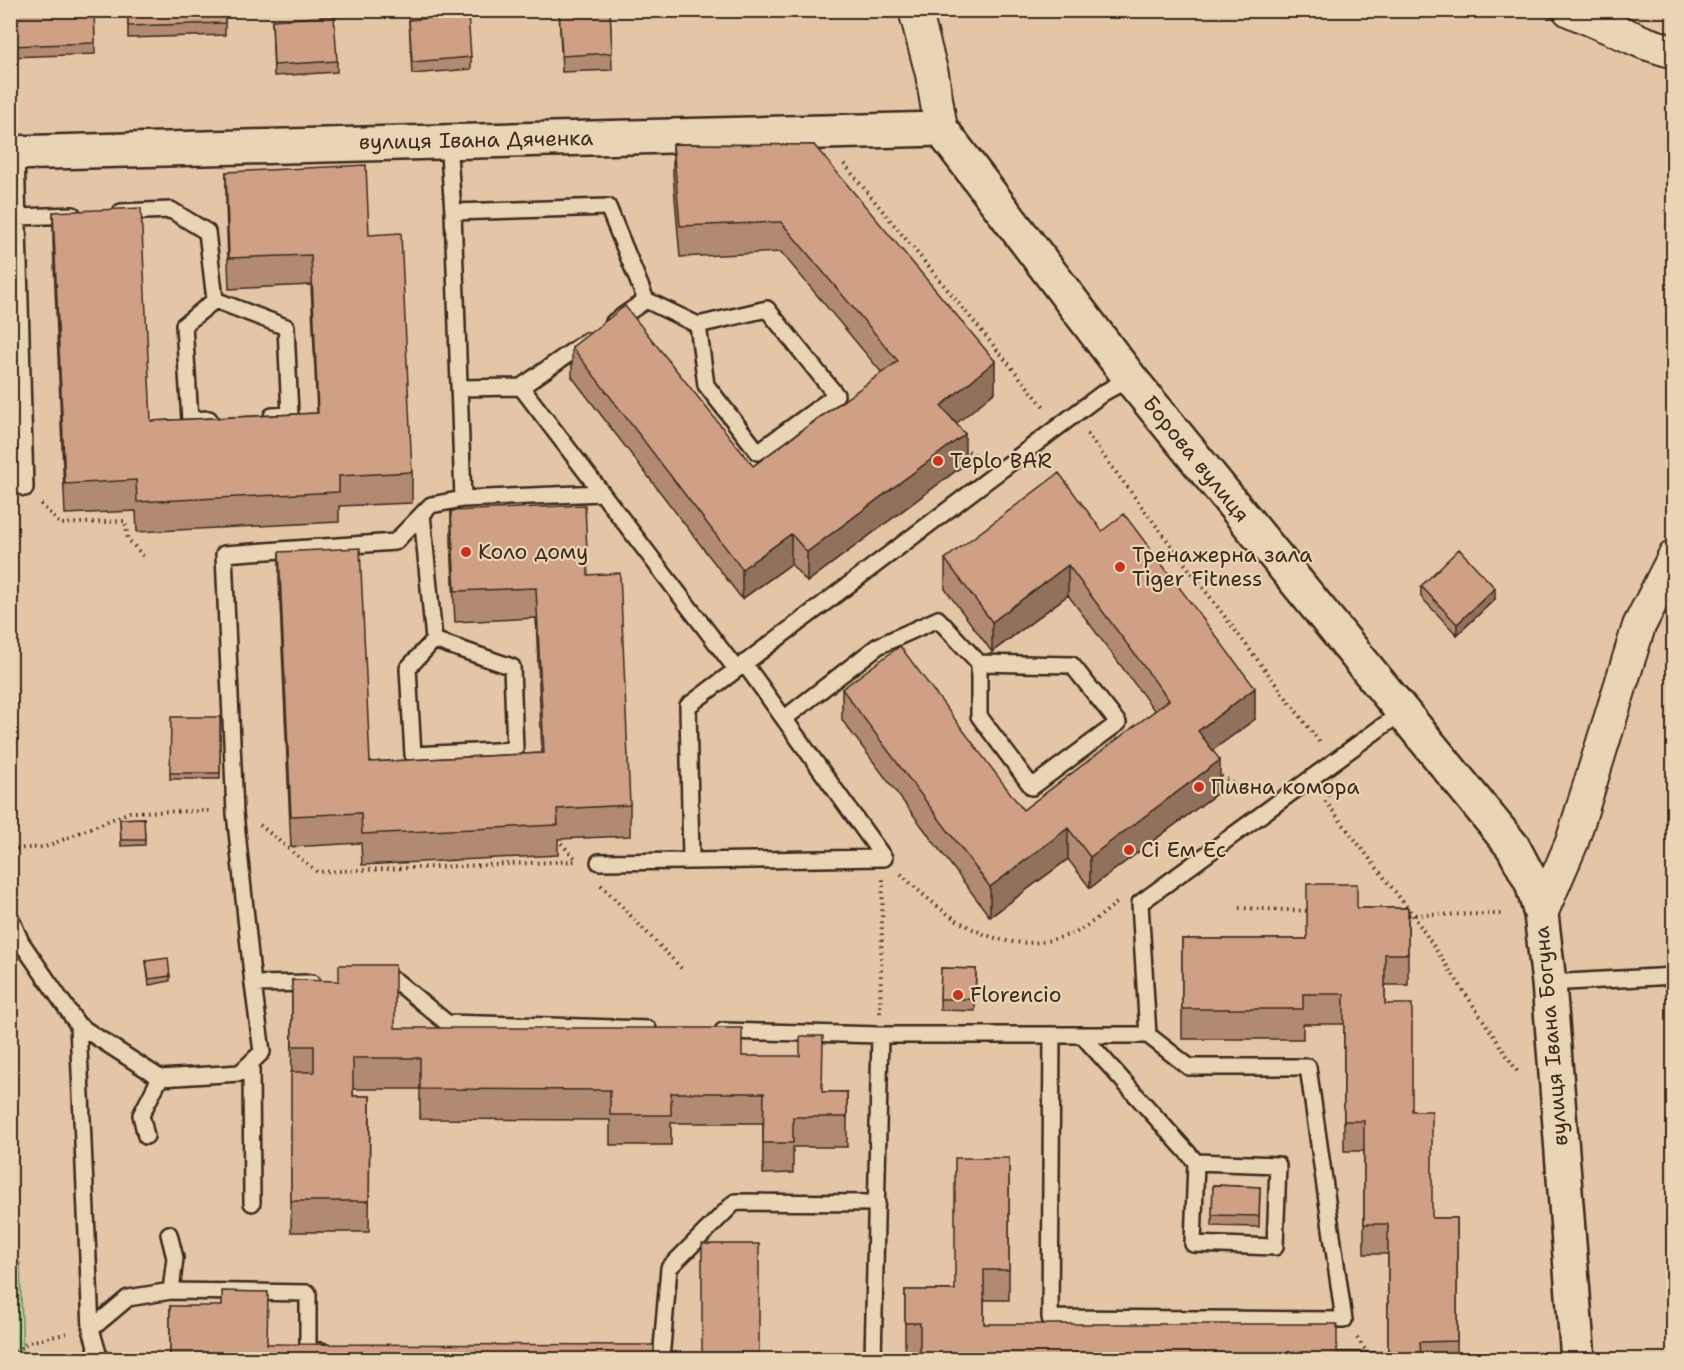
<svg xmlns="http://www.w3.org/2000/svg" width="1684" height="1370" viewBox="0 0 1684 1370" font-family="'Shantell Sans',sans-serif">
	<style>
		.green { fill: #b4e2a0; stroke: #78865f; stroke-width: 1.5 }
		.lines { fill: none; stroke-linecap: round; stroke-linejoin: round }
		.service-casing { stroke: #3b2a1e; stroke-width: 20 }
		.minor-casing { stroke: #3b2a1e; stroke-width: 36 }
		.tertiary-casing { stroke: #3b2a1e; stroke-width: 38 }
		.path { stroke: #3b2a1e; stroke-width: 4; stroke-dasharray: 1.5 4.5; stroke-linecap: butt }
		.service { stroke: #e9d4b3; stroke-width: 15 }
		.minor { stroke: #e9d4b3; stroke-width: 32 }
		.tertiary { stroke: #e9d4b3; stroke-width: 33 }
		.wall { fill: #b28a72; stroke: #3b2a1e; stroke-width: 1.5 }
		.shaded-wall { fill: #91705c; stroke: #3b2a1e; stroke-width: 1.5 }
		.building { fill: #cfa084; stroke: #3b2a1e; stroke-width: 1.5 }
		.poi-dot { fill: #c8321e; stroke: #e9d4b3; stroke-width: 2 }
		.labels { text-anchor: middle; stroke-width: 4.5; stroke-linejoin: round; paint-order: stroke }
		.street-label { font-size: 21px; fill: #3b2a1e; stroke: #e9d4b3 }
		.poi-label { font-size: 21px; fill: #3b2a1e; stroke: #e9d4b3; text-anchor: start }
	</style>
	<rect width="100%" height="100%" fill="#e4c6a7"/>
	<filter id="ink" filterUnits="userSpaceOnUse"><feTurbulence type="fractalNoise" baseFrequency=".0167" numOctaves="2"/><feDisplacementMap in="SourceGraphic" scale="12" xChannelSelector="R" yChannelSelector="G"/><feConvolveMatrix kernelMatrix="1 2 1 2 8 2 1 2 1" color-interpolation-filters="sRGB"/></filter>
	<g filter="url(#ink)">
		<path class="green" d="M20,1263L23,1359H11V1263Z"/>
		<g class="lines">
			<g class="service-casing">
				<path id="service" d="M16,152L25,488
					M121,212L171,210L207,232L215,300L184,325L190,420L209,419
					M453,212L608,207L646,300L614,322
					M19,217L73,215
					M215,300L286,327L290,415L272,416
					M646,300L698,325L706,385L758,452L836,395L767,309L698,325
					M521,387L602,493
					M460,388L521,387L587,341
					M463,499L602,493L736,669
					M422,514L434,640L512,667L515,750L413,755L408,668L434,640
					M744,663L884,858
					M785,718L878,646L938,619L979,663L1072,665L1118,723L1032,787L979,716V663
					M884,858L691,861L688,706L1103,393L1130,378
					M599,862L691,861
					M10,917L21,942L78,1025L160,1078
					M375,982L396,981L447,1023L648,1029
					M312,983L253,984L235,813L224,554L395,542L431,505L463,499L453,212L448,140
					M1549,983L1674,976
					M78,1025L91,1329L100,1360
					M723,1031L880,1035H1148L1140,903L1402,712
					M1052,1035L1050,1318L1344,1320L1308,1067H1189L1148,1035
					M1082,1035L1196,1162L1193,1244L1275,1247L1278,1165L1196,1162
					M251,1063L252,1203
					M146,1136L141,1115L160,1078L240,1073L262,1052L253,984
					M171,1291L308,1293V1351H322
					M91,1329L128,1298L171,1291L175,1258L169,1234
					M634,1359H661L669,1268L735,1202L877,1203
					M873,1360L880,1035"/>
			</g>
			<g class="minor-casing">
				<path id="minor" d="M915,10L932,74L941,129
					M1569,10L1645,43L1674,52
					M1541,914L1572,842L1639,626L1674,557"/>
			</g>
			<g class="tertiary-casing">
				<path id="tertiary" d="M10,153L941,129L1130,378L1513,847L1532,883L1541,914L1549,983L1578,1360"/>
			</g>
			<path class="path" d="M844,164L1045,408
				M1087,434L1321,744
				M963,448L980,458
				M41,504L60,524L125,521L128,539L146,559
				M1216,773L1251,794
				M1328,795L1326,802L1413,915L1519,1074
				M260,825L317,872L577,861
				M557,839L577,860
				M10,849L45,847L130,812L212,811
				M901,874C942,914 994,956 1055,939C1062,937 1070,935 1077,932C1091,924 1105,912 1118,902
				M601,885L684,971
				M1239,908L1312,911
				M1403,915L1504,914
				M880,1013L883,879
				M1357,1338L1372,1360
				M10,1355L29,1342L69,1333"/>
			<use href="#service" class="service"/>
			<use href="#minor" class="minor"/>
			<use href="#tertiary" class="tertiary"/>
		</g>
		<path class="wall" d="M10,10H94L95,54L10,57Z
			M128,10H225V35L128,38Z
			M559,10H610L612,70L562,72Z
			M272,20L337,61V72L274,76Z
			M409,20L471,57V69L412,74Z
			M673,144L814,145L995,392L956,423L965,464L807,582L791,564L742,599L572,377V347L753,466L882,373L781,252L680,257L673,174Z
			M226,172L369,235L412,472V503L339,506V522L137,532L136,511L65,514L53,242V212L151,421L317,413L311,285L229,289L226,202Z
			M451,511L588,575L630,805V836L558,839V855L362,865L361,843L291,847L279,582V552L370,762L542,753L536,618L455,622L451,542Z
			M1102,531L1255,719L1212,750L1220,791L1090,888L1068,859L990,917L842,720V689L1023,810L1155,711L1068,595L992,652L945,589V559Z
			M1421,586L1495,599L1457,635L1421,597Z
			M220,717V779H170V773Z
			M144,818L145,845L121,846L120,819Z
			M1357,908H1408V985H1385V1004L1412,1111L1432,1218H1457V1359H920V1354H905V1290H955L1009,1158V1300H984V1324L1337,1352H1388V1254H1364V1151H1344V1024H1303V1039H1182V939H1307Z
			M146,961L170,976V981L149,985Z
			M941,968L976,969L975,1011L940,1010Z
			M292,980L395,1028L742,1056L822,1092H847V1147H793V1173L763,1174V1123H671V1145H610V1120L420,1119V1089H353V1096H370L369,1232H291Z
			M1213,1185L1260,1187L1259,1227L1212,1226Z
			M170,1306L268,1344L654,1359H170Z"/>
		<path class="shaded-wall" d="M995,361V392L941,436V406Z
			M965,434V464L807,582V552Z
			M791,534V564L742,599V569Z
			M1068,565V595L992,652V622Z
			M1495,588V599L1457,635V624Z
			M1255,688V719L1198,761V731Z
			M1220,760V791L1090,888V857Z
			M1068,828V859L990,917V887Z"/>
		<path class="building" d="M10,10H94L95,43L10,46Z
			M128,10H225V23L128,26Z
			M559,10H610L612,53L562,56Z
			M468,14L471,57L412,62L409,20Z
			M334,16L337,61L274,65L272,20Z
			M673,144L814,145L995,361L941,406L965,434L807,552L791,534L742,569L572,347L625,306L753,466L898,361L781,222L680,226Z
			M366,165L369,235L401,233L412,472L339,476V492L137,502L136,480L65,484L53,212L141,208L151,421L318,413L311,255L229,258L226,172Z
			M1059,473L1102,531L1124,514L1255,688L1198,731L1220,760L1090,857L1068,828L990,887L842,689L900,646L1023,810L1169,700L1068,565L992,622L945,559Z
			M585,505L588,575L620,573L630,805L557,809L558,825L362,834L361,813L291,816L279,552L360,548L370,762L544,753L536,588L455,591L451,511Z
			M1459,549L1495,588L1457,624L1421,586Z
			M171,717H220V773H170Z
			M144,818L145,840H121L120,819Z
			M1307,884H1357V908H1408V954H1385V1004H1412V1111H1432V1218H1457V1341L1420,1342L1421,1359H1006V1356L946,1357V1359H920V1323H905V1290H955V1158H1009V1270H984V1324H1337V1352H1388V1224H1364V1121H1344V994H1303V1009H1182V939H1307Z
			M168,958L170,976L149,979L146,961Z
			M339,965H395V1028H742V1056H800V1036H823L822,1092H847V1117H793V1143H763L764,1093H671V1115H610V1090L420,1089V1058H353V1096H370L369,1201H291V1072H314V1046H292V980L339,981Z
			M941,968L976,969L975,999H940Z
			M1213,1185L1260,1187L1259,1216L1212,1215Z
			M702,1244H759V1359H702Z
			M222,1291L268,1292L267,1344L654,1345V1359H192V1355H170V1306H222Z"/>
	</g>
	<g class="poi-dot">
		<circle cx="938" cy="461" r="6"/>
		<circle cx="466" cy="552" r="6"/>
		<circle cx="1120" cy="567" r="6"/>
		<circle cx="1199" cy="787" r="6"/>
		<circle cx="1129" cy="850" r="6"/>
		<circle cx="958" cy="995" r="6"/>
	</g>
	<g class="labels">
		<g class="street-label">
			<text transform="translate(476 140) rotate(-1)" y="7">вулиця Івана Дяченка</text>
			<text transform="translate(1196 459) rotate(51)" y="7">Борова вулиця</text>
			<text transform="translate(1551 1036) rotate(-95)" y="7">вулиця Івана Богуна</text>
		</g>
		<g class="poi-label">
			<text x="950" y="468">Teplo BAR</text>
			<text x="478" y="559">Коло дому</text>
			<text x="1132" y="562">Тренажерна зала<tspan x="1132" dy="24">Tiger Fitness</tspan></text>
			<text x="1211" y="794">Пивна комора</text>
			<text x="1141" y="857">Сі Ем Ес</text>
			<text x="970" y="1002">Florencio</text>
		</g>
	</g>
	<rect width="1684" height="1370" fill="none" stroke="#e9d4b3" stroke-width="36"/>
	<rect x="18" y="18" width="1648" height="1334" fill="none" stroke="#3b2a1e" stroke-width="2" filter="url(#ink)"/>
</svg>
